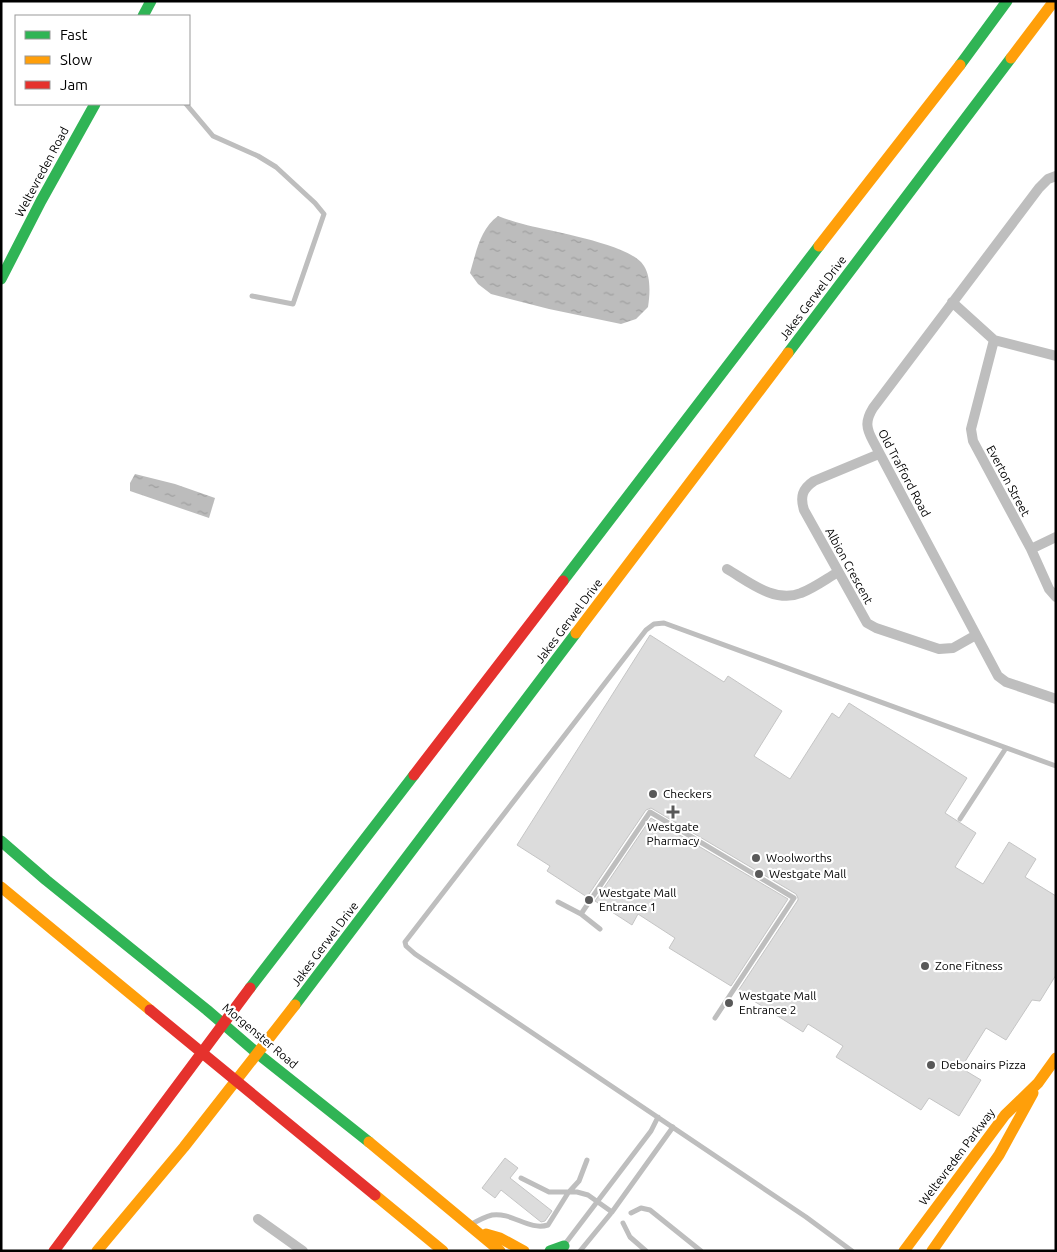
<svg xmlns="http://www.w3.org/2000/svg" width="1057" height="1252" viewBox="0 0 1057 1252" font-family="Ubuntu,sans-serif">
	<style>
		.water { fill: url(#water-ripples) }
		.building { fill: #dcdcdc; stroke: #c5c5c5 }
		.lines { fill: none; stroke-linecap: round; stroke-linejoin: round }
		.lane { stroke: #bebebe; stroke-width: 5 }
		.street { stroke: #bebebe; stroke-width: 10 }
		.fast { stroke: #30b455; stroke-width: 11 }
		.slow { stroke: #ff9f0a; stroke-width: 11 }
		.jam { stroke: #e5322d; stroke-width: 11 }
		.poi-dot { fill: #595959; stroke: #fff; stroke-width: 2 }
		.labels { text-anchor: middle; stroke-width: 4.5; stroke-linejoin: round; paint-order: stroke }
		.street-label { font-size: 12px; fill: #000; stroke: #fff }
		.poi-label { font-size: 12px; fill: #000; stroke: #fff; text-anchor: start }
	</style>
	<defs>
		<pattern id="water-ripples" width="26" height="14" patternUnits="userSpaceOnUse" patternTransform="scale(1.25)"><rect width="26" height="14" fill="#bcbcbc"/><path d="M2 4q2-2 4 0t4 0M15 11q2-2 4 0t4 0" fill="none" stroke="#a0a0a0"/></pattern>
	</defs>
	<rect width="100%" height="100%" fill="#fff"/>
	<path class="water" d="M498,216C506,219 515,222 523,224C548,231 632,244 644,266C651,277 650,294 648,307L636,319L621,324L549,309L491,294L478,284L470,273C476,253 480,229 498,216Z
		M135,474L175,484L215,498L209,518L130,491V483Z"/>
	<path class="building" d="M650,635L724,682L728,676L782,711L754,756L790,779L832,713L839,718L849,703L967,778L945,813L976,833L955,867L983,884L1009,842L1036,859L1025,877L1056,896V975L1040,1001L1032,1000L1006,1040L986,1028L961,1068L981,1080L959,1116L929,1098L921,1110L836,1057L843,1046L808,1024L803,1032L738,991L798,900V898L796,894L651,808L646,810L587,897L547,871L550,866L517,845Z
		M651,818L788,899L731,986L669,948L675,938L638,914L632,925L595,901Z
		M505,1158L518,1168L510,1178L552,1211L545,1221L541,1222L501,1190L495,1198L482,1188Z"/>
	<g class="lines">
		<path class="lane" d="M186,104L213,136L258,156L276,167L315,203L324,214L293,304L252,296
			M960,819L1006,748
			M558,902L581,914L600,929
			M581,914L650,812L794,898L715,1018
			M521,1178L549,1192H577L588,1195L612,1212
			M631,1213L641,1208L650,1210L701,1251
			M623,1223L630,1237L646,1251
			M470,1225C477,1221 484,1217 492,1215C512,1212 529,1231 548,1225L568,1193L579,1181L587,1160
			M565,1244L651,1131L658,1117
			M580,1251L612,1212L673,1127
			M852,1251L806,1217L415,954L406,946L405,942L646,630L654,624L664,623L1056,766"/>
		<path class="street" d="M1056,176L1048,179L1039,188L873,408C865,421 866,428 873,441L998,676L1006,682L1056,699
			M952,302L994,340L1056,356
			M994,340L971,429L973,441L1031,549L1049,589L1056,597
			M879,454L814,481C802,489 800,497 804,510L867,623L876,628L939,649L953,648L976,635
			M1031,549L1056,537
			M727,569C748,581 775,604 801,593C814,588 826,579 838,572
			M258,1219L303,1251"/>
		<path class="fast" d="M143,16L151,1
			M960,65L1007,1
			M1,279L41,201L95,104
			M788,353L1011,58
			M563,581L819,246
			M1,841L46,880L207,1010L257,1053L369,1142
			M250,988L414,775
			M295,1005L576,633
			M550,1251L564,1246"/>
		<path class="slow" d="M1011,58L1054,1
			M819,246L960,65
			M576,633L788,353
			M1,887L150,1010
			M369,1142L500,1251
			M375,1195L443,1251
			M486,1234L500,1238L524,1251
			M97,1251L184,1147L295,1005
			M904,1251L1005,1115L1038,1083L1056,1058
			M932,1251L999,1155L1033,1093"/>
		<path class="jam" d="M414,775L563,581
			M150,1010L375,1195
			M54,1251L250,988"/>
	</g>
	<g class="poi-dot">
		<circle cx="653" cy="794" r="5"/>
		<path d="M670.5 804.5h5v5h5v5h-5v5h-5v-5h-5v-5h5z"/>
		<circle cx="756" cy="858" r="5"/>
		<circle cx="759" cy="874" r="5"/>
		<circle cx="589" cy="900" r="5"/>
		<circle cx="925" cy="966" r="5"/>
		<circle cx="729" cy="1003" r="5"/>
		<circle cx="931" cy="1065" r="5"/>
	</g>
	<g class="labels">
		<g class="street-label">
			<text transform="translate(42 172) rotate(-62)" y="4">Weltevreden Road</text>
			<text transform="translate(813 298) rotate(-53)" y="4">Jakes Gerwel Drive</text>
			<text transform="translate(904 473) rotate(62)" y="4">Old Trafford Road</text>
			<text transform="translate(1008 481) rotate(62)" y="4">Everton Street</text>
			<text transform="translate(849 566) rotate(61)" y="4">Albion Crescent</text>
			<text transform="translate(569 621) rotate(-53)" y="4">Jakes Gerwel Drive</text>
			<text transform="translate(325 944) rotate(-53)" y="4">Jakes Gerwel Drive</text>
			<text transform="translate(260 1036) rotate(40)" y="4">Morgenster Road</text>
			<text transform="translate(957 1157) rotate(-53)" y="4">Weltevreden Parkway</text>
		</g>
		<g class="poi-label">
			<text x="663" y="798">Checkers</text>
			<text x="673" y="831" text-anchor="middle">Westgate<tspan x="673" dy="14">Pharmacy</tspan></text>
			<text x="766" y="862">Woolworths</text>
			<text x="769" y="878">Westgate Mall</text>
			<text x="599" y="897">Westgate Mall<tspan x="599" dy="14">Entrance 1</tspan></text>
			<text x="935" y="970">Zone Fitness</text>
			<text x="739" y="1000">Westgate Mall<tspan x="739" dy="14">Entrance 2</tspan></text>
			<text x="941" y="1069">Debonairs Pizza</text>
		</g>
	</g>
	<rect width="1057" height="1252" fill="none" stroke="#000000" stroke-width="5"/>
	<rect x="15" y="15" width="175" height="90" fill="#ffffff" stroke="#999999"/>
	<rect x="25" y="31" width="25" height="8" fill="#30b455" stroke="#999999"/>
	<text x="60" y="40" font-size="15" fill="#000000">Fast</text>
	<rect x="25" y="56" width="25" height="8" fill="#ff9f0a" stroke="#999999"/>
	<text x="60" y="65" font-size="15" fill="#000000">Slow</text>
	<rect x="25" y="81" width="25" height="8" fill="#e5322d" stroke="#999999"/>
	<text x="60" y="90" font-size="15" fill="#000000">Jam</text>
</svg>
